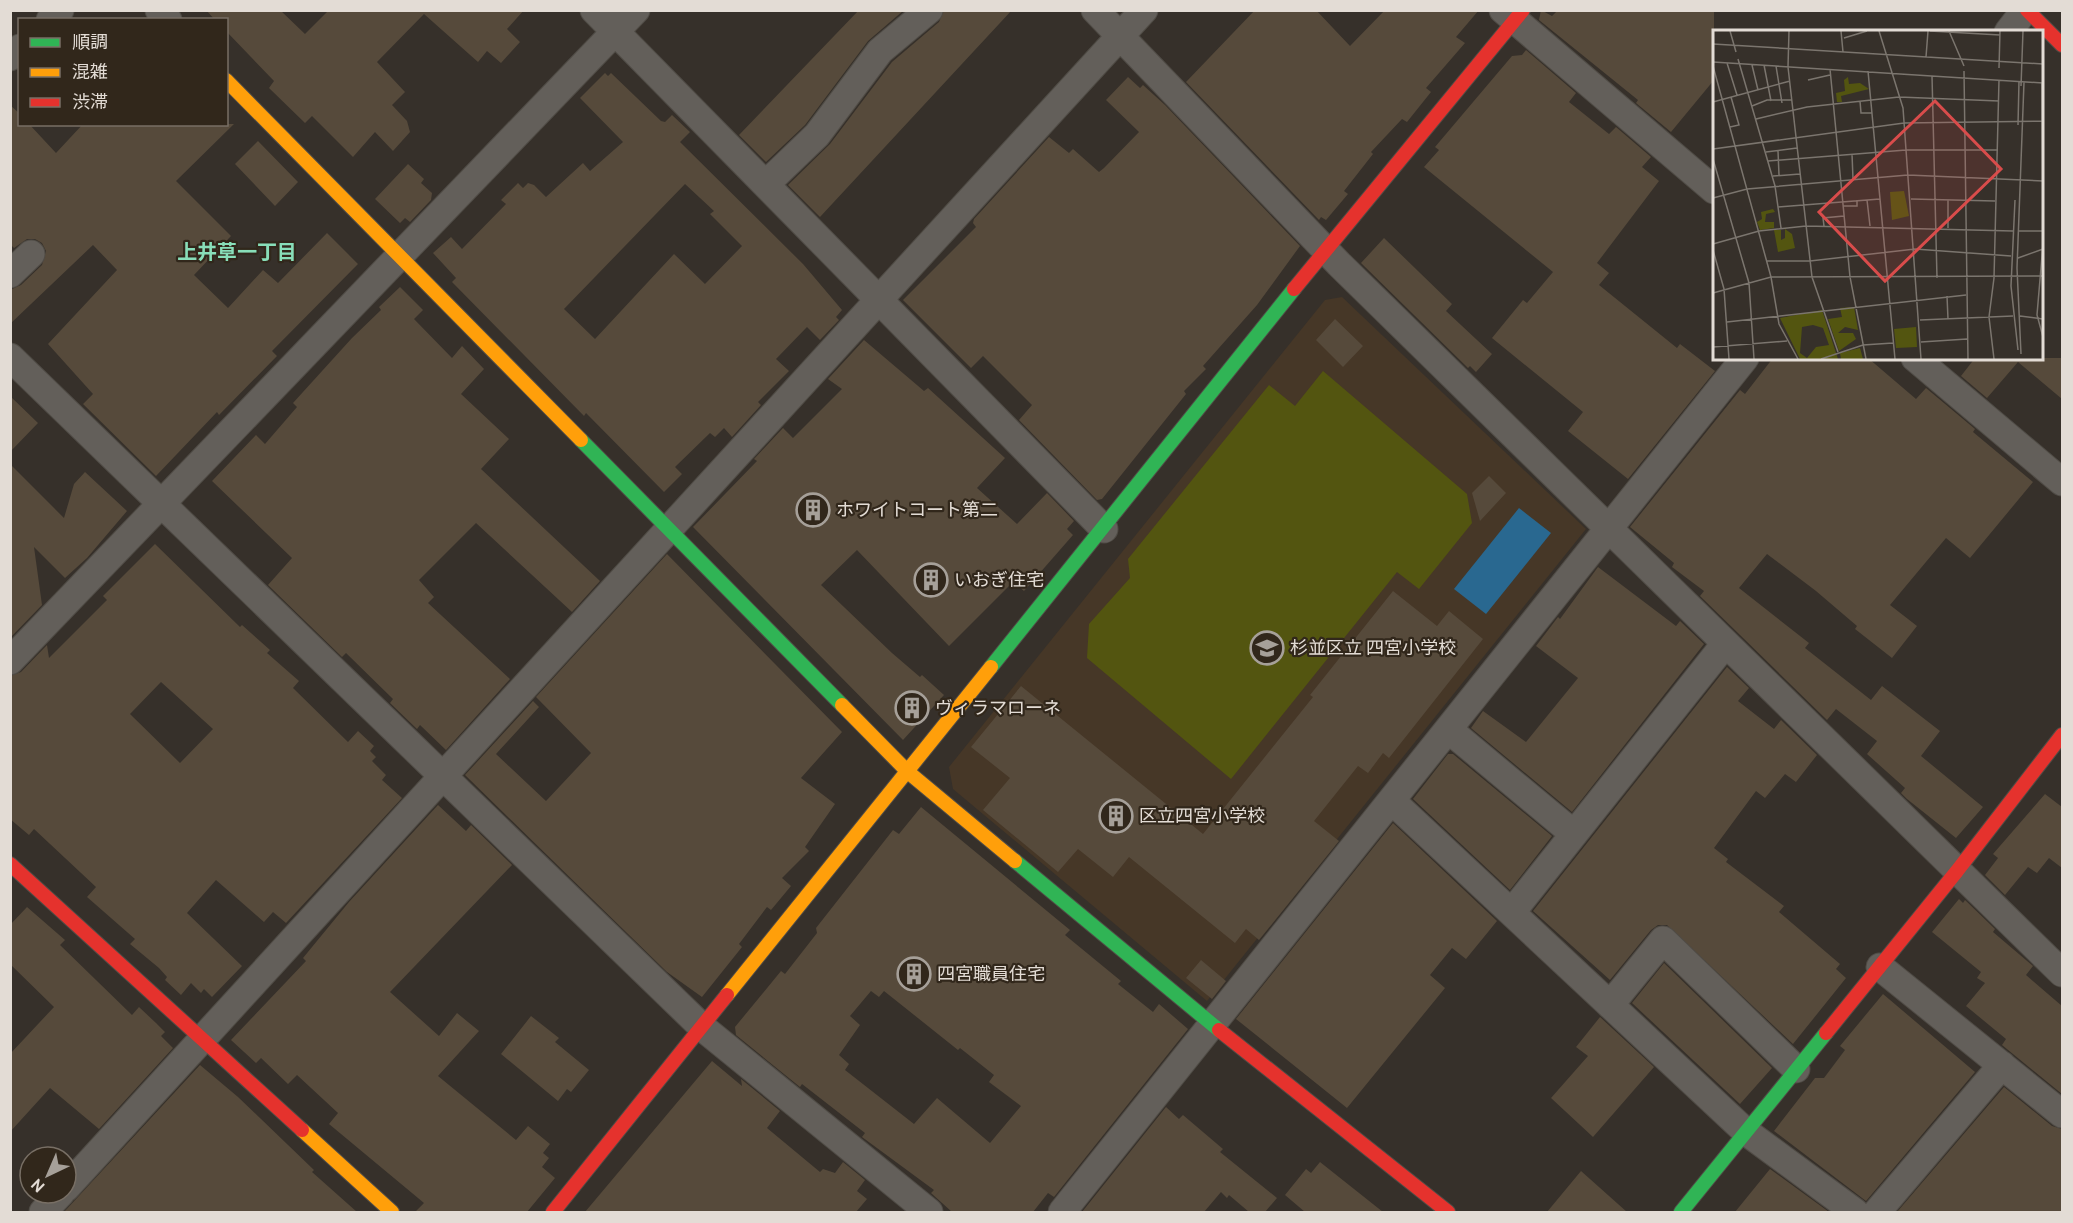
<svg xmlns="http://www.w3.org/2000/svg" width="2073" height="1223" viewBox="0 0 2073 1223" font-family="Cabin,'Noto Sans JP',sans-serif">
	<style>
		.built { fill: #463727 }
		.green { fill: #535510 }
		.water { fill: #296890 }
		.building { fill: #564a3b; fill-rule: evenodd }
		.lines { fill: none; stroke-linecap: round; stroke-linejoin: round }
		.street-casing { stroke: #504c46; stroke-width: 29 }
		.fast-casing { stroke: #504c46; stroke-width: 16 }
		.slow-casing { stroke: #504c46; stroke-width: 16 }
		.jam-casing { stroke: #504c46; stroke-width: 16 }
		.street { stroke: #635f5a; stroke-width: 27 }
		.fast { stroke: #30b455; stroke-width: 14 }
		.slow { stroke: #ff9f0a; stroke-width: 14 }
		.jam { stroke: #e5322d; stroke-width: 14 }
		.labels { text-anchor: middle; stroke-width: 4.5; stroke-linejoin: round; paint-order: stroke }
		.poi-label { font-size: 18px; fill: #e3dcd5; stroke: #31271b; text-anchor: start }
		.neighbourhood-label { font-size: 20px; font-weight: bold; fill: #88deb9; stroke: #31271b }
		.inset-road { fill: none; stroke: #7b756e; stroke-width: 1.5 }
		.view { fill: #d94c4b; fill-opacity: 0.15; stroke: #d94c4b; stroke-width: 3 }
		.inset-edge { fill: none; stroke: #e3dcd5; stroke-width: 3 }
	</style>
	<rect width="100%" height="100%" fill="#36302a"/>
	<path class="built" d="M1342,297L1586,529L1207,1001L953,789L949,767L1325,300Z"/>
	<path class="green" d="M1323,371L1467,494L1472,523L1419,589L1397,572L1231,779L1087,658L1089,624L1130,578L1128,559L1269,385L1295,406Z"/>
	<path class="water" d="M1519,508L1551,533L1486,614L1454,589Z"/>
	<path class="building" d="M206,10H280L305,34L329,10H524L507,29L520,42L501,63L487,51L478,62L424,14L377,62L405,92L392,105L407,121L410,132L393,151L375,132L353,157L312,116L305,123L269,88L274,81L226,31V20H215Z
		M859,10H904L868,41L805,125L766,162L739,135Z
		M944,10H1012L820,217L788,185L830,144L892,62L939,22Z
		M1255,10H1316L1350,46L1385,10H1479L1456,37L1465,43L1426,88L1431,92L1407,122L1402,119L1371,152L1373,154L1344,191L1348,194L1326,220L1321,217L1319,220L1186,82Z
		M1541,10L1552,16L1558,10H1714V80L1671,132L1636,103L1638,100L1539,20Z
		M1526,50L1576,93L1569,102L1609,134L1616,127L1651,157L1642,167L1659,181L1597,263L1609,273L1599,285L1677,348L1680,344L1715,371L1628,479L1568,431L1583,412L1492,338L1523,300L1527,303L1553,272L1424,167L1439,150L1435,147L1512,56L1522,55Z
		M605,73L608,76L611,73L661,121L665,122L672,115L690,132L680,142L803,264L842,310L836,317L839,320L820,340L807,327L776,359L789,371L758,402L761,405L732,437L724,428L715,437L710,433L675,467L682,474L664,492L586,413L584,416L452,282L456,278L433,253L451,237L462,249L506,204L501,200L518,183L523,188L528,183L534,185L546,197L583,163L590,171L623,142L580,98ZM685,184L714,211L710,214L742,246L705,284L674,254L595,339L564,309Z
		M1128,77L1140,88L1143,85L1165,105L1300,246L1257,305L1203,366L1206,369L1184,391L1186,394L1102,499L1097,500L1019,420L1032,405L983,356L971,368L903,300L976,227L973,223L974,219L1049,137L1069,153L1073,149L1099,172L1104,168L1139,132L1106,100Z
		M10,105L20,114V124H29L56,153L83,124H234L176,181L231,236L194,275L228,308L263,270L278,283L327,233L358,264L272,351L277,356L219,415L217,412L156,476L83,404L93,394L48,344L117,270L93,245L10,324V290L21,285L42,265L46,251L42,243L35,239H27L14,248L10,244Z
		M258,141L298,182L275,206L235,164Z
		M408,164L424,179L421,183L432,193L431,200L410,222L405,218L400,223L375,199Z
		M1384,238L1452,304L1446,311L1492,354L1476,372L1470,366L1468,368L1361,263Z
		M400,287L423,310L414,319L452,358L462,346L484,369L461,394L509,439L481,469L600,581L572,612L476,523L419,580L434,597L428,603L510,679L446,750L420,725L417,729L390,703L393,699L346,653L342,657L268,585L292,558L212,481L256,435L265,444L297,407L293,403L352,338L381,310L379,307Z
		M1335,319L1363,346L1343,367L1316,340Z
		M864,340L924,391L928,388L1005,458L977,488L1017,524L1047,493L1074,521L1067,529L1073,535L1024,591L1017,585L1013,589L1009,586L949,646L857,550L821,585L892,653L920,677L922,675L944,695L903,740L693,527L757,461L754,459L783,428L793,438L842,389L828,379Z
		M1773,358H1868L1916,399L1926,388L1975,429L1973,432L2033,482L1970,558L1946,538L1890,605L1917,626L1892,658L1855,629L1857,626L1816,591L1767,554L1739,588L1809,643L1805,648L1871,700L1882,686L1940,731L1921,756L1983,807L1956,838L1907,799L1901,793L1905,788L1867,754L1877,741L1836,709L1827,720L1700,596L1704,591L1672,567L1674,563L1630,527L1740,390L1745,394Z
		M1975,358H2062V399L2018,362L1987,398L1961,376Z
		M10,396L38,423L10,452Z
		M10,464L64,518L74,484L85,472L127,511L87,558L65,578L34,547L42,605L10,638Z
		M1489,476L1506,493L1480,521L1472,493Z
		M155,544L240,627L242,625L270,650L267,653L299,681L293,688L348,742L358,731L374,746L370,751L376,757L372,761L386,775L382,780L402,798L286,923L273,912L264,922L216,880L187,913L242,966L212,997L204,989L201,993L191,983L181,995L165,980L167,977L159,968L130,944L135,939L87,897L96,887L34,829L29,835L10,819V676L21,672L47,645L49,658L107,600L103,596ZM161,682L213,729L180,763L130,714Z
		M667,554L842,732L801,778L835,804L805,847L809,851L782,878L791,886L771,910L767,907L739,944L742,947L702,997L667,972L465,775L533,701L539,707L496,754L546,801L591,753L536,697Z
		M1598,567L1676,626L1680,621L1704,644L1572,812L1471,728L1483,711L1526,742L1578,678L1536,646L1558,617L1560,619Z
		M1393,591L1437,626L1449,611L1483,639L1389,758L1383,753L1368,773L1358,766L1314,821L1339,841L1259,940L1246,929L1235,943L1129,857L1113,877L1078,849L1058,872L983,810L1010,778L971,747L1021,686L1203,834L1313,697L1310,695Z
		M1727,667L1749,688L1738,701L1774,729L1781,720L1817,755L1796,782L1785,774L1765,798L1756,791L1714,848L1728,859L1726,862L1784,906L1779,912L1840,964L1836,969L1846,978L1793,1044L1667,925H1658L1651,930L1610,980L1533,911Z
		M1448,754H1453L1552,836L1510,890L1413,799Z
		M2045,794L2062,807V868L2049,858L2037,873L2028,867L2005,895L1985,875L1998,858L1993,854Z
		M438,805L466,831L471,825L512,865L390,992L439,1036L457,1013L479,1031L438,1076L516,1140L528,1126L550,1144L543,1153L549,1158L542,1167L555,1178L527,1212H415L424,1203L329,1124L338,1113L297,1075L288,1084L261,1058L256,1063L231,1040L306,961L303,958L349,902Z
		M921,807L1070,930L1065,935L1121,981L1118,984L1153,1012L1159,1004L1188,1029L1054,1197L1048,1193L1033,1212H952L931,1193L934,1190L862,1137L865,1133L802,1084L800,1087L736,1035L735,1027L781,971L785,974L817,933L816,928L893,830L899,834ZM871,991L879,997L884,991L958,1050L960,1048L994,1075L989,1082L1021,1106L990,1143L937,1098L914,1124L845,1070L849,1064L839,1055L860,1025L850,1016Z
		M1393,823L1497,921L1466,959L1452,948L1430,975L1445,988L1347,1108L1236,1019Z
		M1959,899L1963,903L1965,900L1995,929L1993,932L2033,966L2026,975L2062,1006V1094L2002,1045L2006,1039L1966,1006L1985,983L1977,978L1981,972L1932,932Z
		M27,907L65,940L60,945L132,1015L139,1007L156,1023L165,1032L161,1036L173,1048L99,1129L50,1088L10,1132V1054L54,1007L10,964V925Z
		M1201,960L1226,981L1212,999L1186,978Z
		M1664,963L1772,1068L1740,1104L1632,1003Z
		M1883,994L1975,1072L1866,1201L1774,1131L1815,1078H1824L1845,1050L1840,1046Z
		M531,1016L559,1038L555,1042L589,1070L571,1092L567,1089L558,1101L501,1054Z
		M1600,1017L1654,1067L1593,1137L1551,1098L1588,1056L1576,1047Z
		M712,1061L742,1086L741,1079L780,1111L767,1128L820,1172L823,1169L835,1173L843,1162L865,1180L857,1191L867,1199L856,1212H585Z
		M200,1065L238,1097L314,1170L312,1172L357,1212H64Z
		M2004,1087L2052,1126L2062,1129V1212H1897Z
		M1166,1107L1179,1119L1183,1115L1223,1149L1220,1152L1277,1198L1265,1212H1249L1229,1195L1227,1198L1221,1192L1204,1212H1082Z
		M1320,1162L1383,1212H1305L1285,1195L1306,1169L1311,1173Z
		M1770,1169L1829,1212H1735Z
		M1581,1171L1627,1212H1547Z"/>
	<g class="lines">
		<g class="street-casing">
			<path id="street" d="M159,10L168,20
				M594,10L1104,529
				M1095,10L1339,264L2062,973
				M1503,10L1714,190
				M50,20L60,10
				M2008,32L2025,10
				M10,57L20,48
				M766,184L817,135L880,51L929,10
				M10,274L31,254
				M10,357L703,1028L929,1212
				M1915,358L2062,482
				M10,661L636,10
				M1449,730L1574,834
				M1392,801L1745,1131L1855,1212
				M1512,912L1725,644
				M1880,967L2062,1114
				M1610,1005L1663,940L1796,1069
				M66,1188L1144,10
				M43,1212L61,1193
				M1062,1212L1745,358
				M1877,1212L2002,1065"/>
		</g>
		<g class="fast-casing">
			<path id="fast" d="M581,440L842,705
				M991,667L1294,289
				M1015,861L1219,1030
				M1681,1212L1826,1033"/>
		</g>
		<g class="slow-casing">
			<path id="slow" d="M226,80L581,440
				M842,705L908,772L1015,861
				M727,995L991,667
				M302,1130L392,1212"/>
		</g>
		<g class="jam-casing">
			<path id="jam" d="M2027,10L2062,45
				M1294,289L1523,10
				M10,864L302,1130
				M1219,1030L1448,1212
				M1826,1033L1957,871L2062,735
				M553,1212L727,995"/>
		</g>
		<use href="#street" class="street"/>
		<use href="#fast" class="fast"/>
		<use href="#slow" class="slow"/>
		<use href="#jam" class="jam"/>
	</g>
	<defs>
		<g id="building-ring" transform="scale(1.725)"><circle r="9.5" fill="#31271b" stroke="#a6a099" stroke-width="1.5"/><path d="M-4-6H4V6H1V3H-1V6H-4ZM-2.5-4.3h1.7v1.8h-1.7ZM.8-4.3h1.7v1.8H.8ZM-2.5-1h1.7V.8h-1.7ZM.8-1h1.7V.8H.8Z" fill="#a6a099"/></g>
		<g id="school-ring" transform="scale(1.725)"><circle r="9.5" fill="#31271b" stroke="#a6a099" stroke-width="1.5"/><path d="M0-5L7-2L0 1L-7-2ZM-4 1L0 2.5L4 1V4Q0 6-4 4Z" fill="#a6a099"/></g>
	</defs>
	<g fill-rule="evenodd">
		<use href="#building-ring" x="813" y="510"/>
		<use href="#building-ring" x="931" y="580"/>
		<use href="#school-ring" x="1267" y="648"/>
		<use href="#building-ring" x="912" y="708"/>
		<use href="#building-ring" x="1116" y="816"/>
		<use href="#building-ring" x="914" y="974"/>
	</g>
	<g class="labels">
		<g class="poi-label">
			<text x="836" y="516">ホワイトコート第二</text>
			<text x="954" y="586">いおぎ住宅</text>
			<text x="1290" y="654">杉並区立 四宮小学校</text>
			<text x="935" y="714">ヴィラマローネ</text>
			<text x="1139" y="822">区立四宮小学校</text>
			<text x="937" y="980">四宮職員住宅</text>
		</g>
		<g class="neighbourhood-label">
			<text x="237" y="259">上井草一丁目</text>
		</g>
	</g>
	<g transform="translate(1713 30)">
		<rect width="330" height="330" fill="#36302a"/>
		<path d="M135,47L136,54L147,53L156,59L128,66L129,72H124L123,63L132,61L131,50ZM191,161L196,186L179,190L177,162ZM60,179L62,182L53,184L52,192H61V198L47,200L44,192L49,189L48,182ZM72,199L79,204L82,218L65,222L61,200H68V210L72,208ZM141,277L145,300L132,297L125,303H140L143,309L126,321L115,289L129,287L127,278ZM109,280L125,329H87L67,288ZM100,295L110,298L116,315L103,317L94,328L87,323L89,297ZM203,297L204,317L183,318L181,299ZM147,318L150,329H128L127,323Z" fill="#535510" fill-rule="evenodd"/>
		<path class="inset-road" d="M17,1L23,22M76,1L75,37L99,247L125,322M128,1L130,22M166,1L190,78L208,329M217,1L287,5M236,1L251,36M131,8L154,1M0,14L330,34M213,27L215,1M25,29L62,156L68,198M0,32L330,53M14,33L24,65M39,35L45,60M51,35L58,71M0,36L58,247L66,294L85,329M63,36L69,73M286,38L287,1M117,39L137,247L153,329M155,41L182,329M251,41L255,329M219,46L224,248M95,50L117,45M329,53L330,179M308,56L310,1M147,71L148,83H159M0,72L77,51M39,76L54,70H79M43,89L94,77L186,67L286,71M305,95L306,51M17,97L26,95L18,67M0,119L191,93L330,91M65,121L66,145M53,122L84,118M139,124L140,149M0,129L36,253L41,329M55,131L193,120H285M60,146L87,144M0,168L34,159L195,145L330,151M198,169L282,171M154,170L157,196M302,170L298,256L305,320M130,176H144V170M65,177L167,169M111,196L110,188L131,186M235,198V170M306,201H330M0,214L46,201L93,196L300,201M330,214L324,285L330,307M0,220L11,259L16,329M305,228L330,219M54,231H97L202,219L298,226M0,263L58,247L330,246M234,266L235,289M307,286L330,289M207,290L300,286M14,292L253,265M208,312L254,309M0,317L74,311M308,324L304,238L311,52M108,329L150,315L180,313M281,329L276,287L281,248L286,50"/>
		<path class="view" d="M222,71L288,139L172,251L106,182Z"/>
		<rect width="330" height="330" class="inset-edge"/>
	</g>
	<rect width="2073" height="1223" fill="none" stroke="#e3dcd5" stroke-width="24"/>
	<rect x="18" y="18" width="210" height="108" fill="#31271b" stroke="#786f65" stroke-width="1.5"/>
	<rect x="30" y="38" width="30" height="9" fill="#30b455" stroke="#786f65" stroke-width="1.5"/>
	<text x="72" y="48" font-size="18" fill="#e3dcd5">順調</text>
	<rect x="30" y="68" width="30" height="9" fill="#ff9f0a" stroke="#786f65" stroke-width="1.5"/>
	<text x="72" y="78" font-size="18" fill="#e3dcd5">混雑</text>
	<rect x="30" y="98" width="30" height="9" fill="#e5322d" stroke="#786f65" stroke-width="1.5"/>
	<text x="72" y="108" font-size="18" fill="#e3dcd5">渋滞</text>
	<g transform="translate(48 1175) rotate(224)"><circle r="28" fill="#31271b" stroke="#786f65" stroke-width="1.5"/>
	<path d="M0-4.5L10 22L0 15L-10 22Z" fill="#a6a099"/>
	<text y="-9" font-size="16" font-weight="bold" text-anchor="middle" fill="#e3dcd5">N</text>
	</g>
</svg>
